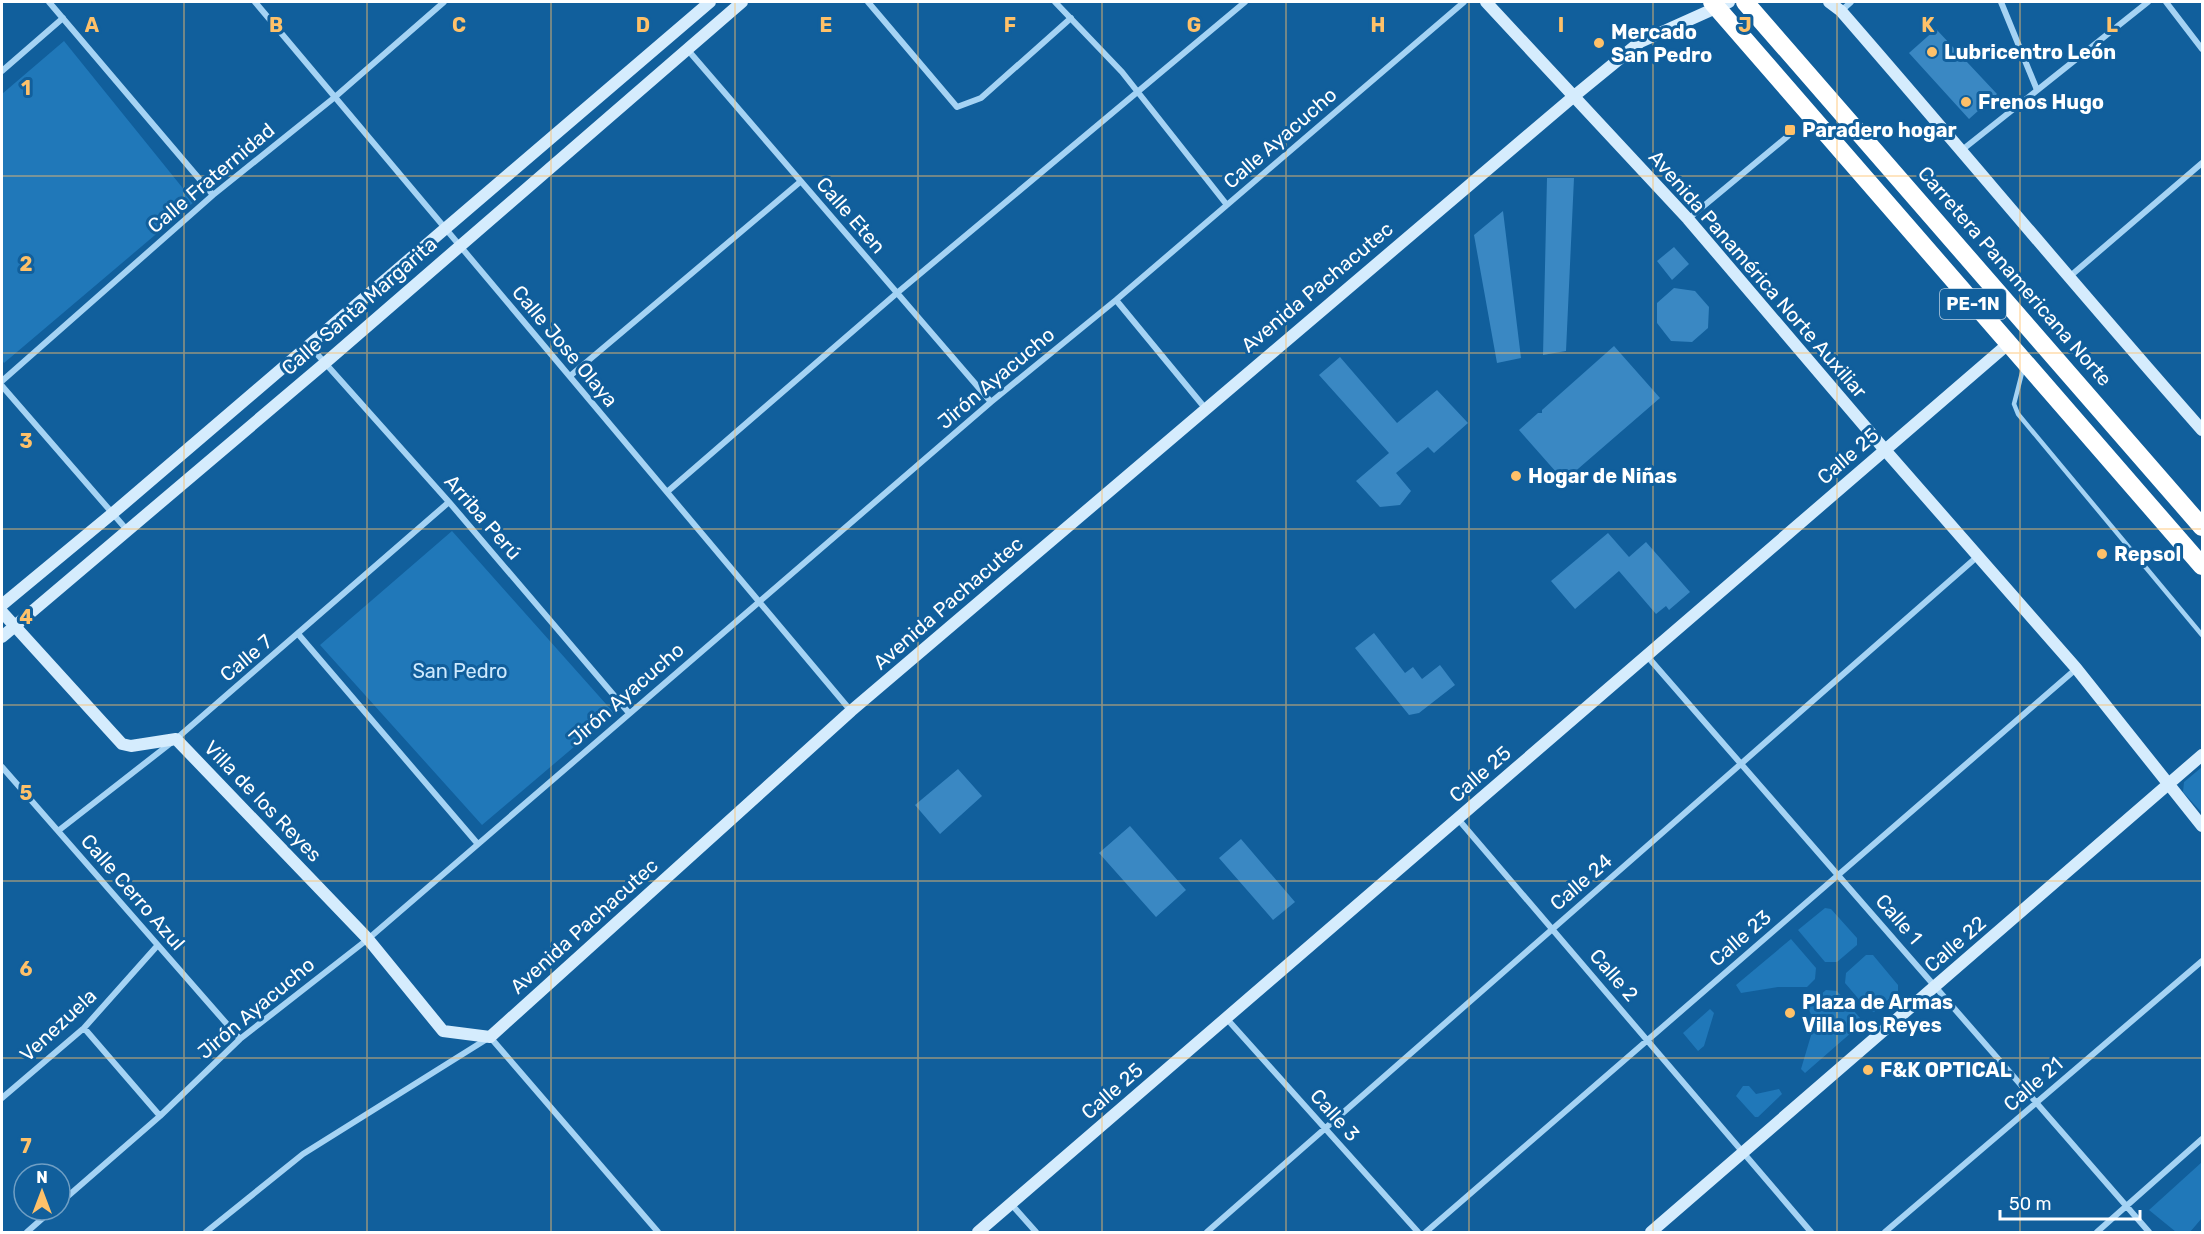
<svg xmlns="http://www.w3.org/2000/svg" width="2204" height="1234" viewBox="0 0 2204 1234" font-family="Rubik,sans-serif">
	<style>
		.green { fill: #2078b9 }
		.building { fill: #3a88c3 }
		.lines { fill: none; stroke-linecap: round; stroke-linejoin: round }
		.lane { stroke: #a5d3f4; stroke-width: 4.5 }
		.street { stroke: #a5d3f4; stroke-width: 6 }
		.secondary { stroke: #d5ecfd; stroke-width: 12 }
		.highway { stroke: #fff; stroke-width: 18 }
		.grid { fill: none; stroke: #ffc169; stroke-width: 1.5; stroke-opacity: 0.55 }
		.poi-dot { fill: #ffc169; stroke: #115f9c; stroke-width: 2 }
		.labels { text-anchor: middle; stroke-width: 6; stroke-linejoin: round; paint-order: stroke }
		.shield { fill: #115f9c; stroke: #b8cfe1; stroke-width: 1.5 }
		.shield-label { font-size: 18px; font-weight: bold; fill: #fff }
		.poi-label { font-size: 20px; font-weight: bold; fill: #fff; stroke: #115f9c; text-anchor: start }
		.street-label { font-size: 20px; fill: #fff; stroke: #115f9c }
		.park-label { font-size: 20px; fill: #ceeafe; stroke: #115f9c }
		.grid-label { font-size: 20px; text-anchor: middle; font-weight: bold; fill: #ffc169; stroke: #115f9c; stroke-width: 6; stroke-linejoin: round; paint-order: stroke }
	</style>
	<rect width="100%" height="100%" fill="#115f9c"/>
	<path class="green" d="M64,41L194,202L4,363L2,360V94Z
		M452,531L614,713L482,825L320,645Z
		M2202,767V813L2183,792L2184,782Z
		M1825,908L1831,909L1857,938V945L1837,962H1825L1798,930Z
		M1791,939L1816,968L1815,979L1807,987H1778L1741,993L1736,985Z
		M1866,955H1873L1898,985V991L1874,1012L1868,1010L1845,983L1846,973Z
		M1826,990L1837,991L1860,1018V1025L1805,1073L1801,1069L1815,1022L1807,1006Z
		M1710,1009L1714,1013L1704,1046L1698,1051L1683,1033Z
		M1743,1086H1749L1756,1094L1779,1089L1782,1094L1758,1117H1755L1736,1096Z
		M2202,1162V1218L2190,1232H2176L2149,1210Z"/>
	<path class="building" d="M1936,29L1997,94L1969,119L1909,53Z
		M1547,178H1574L1566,351L1543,355Z
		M1503,211L1521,358L1497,363L1474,235Z
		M1674,247L1689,264L1672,280L1657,261Z
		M1674,288L1695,291L1709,307L1708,328L1692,342L1671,341L1657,323V303Z
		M1614,346L1660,398L1564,481L1519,430L1538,413H1542V410Z
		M1340,357L1397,423L1437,390L1468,423L1434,453L1428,447L1396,473L1411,491L1400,505L1380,507L1356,481L1389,453L1319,375Z
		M1608,533L1629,557L1646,542L1690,592L1669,610L1666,606L1656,614L1619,571L1575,609L1551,581Z
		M1374,633L1405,673L1413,667L1422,679L1440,665L1455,685L1419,713L1409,715L1355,648Z
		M958,769L982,796L940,834L915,805Z
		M1130,826L1186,890L1156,917L1099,853Z
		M1241,839L1295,902L1273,920L1219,858Z"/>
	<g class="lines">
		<path class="lane" d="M2023,369L2014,404L2018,414L2202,635"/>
		<path class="street" d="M49,2L213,195
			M255,2L851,711
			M868,2L957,107L981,98L1071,18
			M1055,2L1122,72L1227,205
			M2001,2L2037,90
			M2166,2L2202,49
			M1841,11L1851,2
			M687,49L991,402
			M2,71L63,18
			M1962,150L2148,2
			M1688,219L1788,136
			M2068,278L2202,163
			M1116,300L1205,408
			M309,345L449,502L629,713
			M570,376L800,182
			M2,381L213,195L335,97L444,2
			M2,386L127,530
			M667,492L897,293L1245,2
			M299,635L477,843
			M1647,656L2149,1232
			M2,767L240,1039
			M1458,819L1811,1232
			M58,831L176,739L449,502
			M1227,1019L1418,1232
			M84,1028L160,1116
			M2,1098L84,1028L157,946
			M60,1203L160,1116L240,1039L368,939L991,402L1116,300L1464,2
			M1011,1204L1036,1232
			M27,1232L52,1210
			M206,1232L303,1154L490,1037L658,1232
			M1207,1232L1978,556
			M1426,1232L2076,669
			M1885,1232L2202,961
			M2097,1232L2202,1139"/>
		<path class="secondary" d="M1486,2L1688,219L1885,450L2076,668L2202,826
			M1829,2L1841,11C1962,150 2080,292 2202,430
			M2,605L113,513L710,2
			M2,612L122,744L131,746L176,739L368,939L443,1031L490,1037L851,711L1573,97L1640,42L1729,2
			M2,637L325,363L742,2
			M978,1232L2008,344
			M1651,1232L2202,755"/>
		<path class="highway" d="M1712,2L2202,566
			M1745,2L2202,527"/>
	</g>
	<path class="grid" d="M184,2V1232M367,2V1232M551,2V1232M735,2V1232M918,2V1232M1102,2V1232M1286,2V1232M1469,2V1232M1653,2V1232M1837,2V1232M2020,2V1232M2,176H2202M2,353H2202M2,529H2202M2,705H2202M2,881H2202M2,1058H2202"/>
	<g class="poi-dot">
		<circle cx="1599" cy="43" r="6"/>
		<circle cx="1932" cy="52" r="6"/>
		<circle cx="1966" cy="102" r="6"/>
		<rect x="1784" y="124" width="12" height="12" rx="3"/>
		<circle cx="1516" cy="476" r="6"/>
		<circle cx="2102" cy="554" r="6"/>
		<circle cx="1790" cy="1013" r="6"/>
		<circle cx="1868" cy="1070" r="6"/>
	</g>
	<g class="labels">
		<rect class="shield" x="1940" y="289" width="66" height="30" rx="4.5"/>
		<g class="shield-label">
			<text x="1973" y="310">PE-1N</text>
		</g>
		<g class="poi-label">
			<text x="1611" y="39">Mercado<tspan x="1611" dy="23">San Pedro</tspan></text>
			<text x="1944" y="59">Lubricentro León</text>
			<text x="1978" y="109">Frenos Hugo</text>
			<text x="1802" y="137">Paradero hogar</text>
			<text x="1528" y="483">Hogar de Niñas</text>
			<text x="2114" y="561">Repsol</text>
			<text x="1802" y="1009">Plaza de Armas<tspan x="1802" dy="23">Villa los Reyes</tspan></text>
			<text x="1880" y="1077">F&amp;K OPTICAL</text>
		</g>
		<g class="street-label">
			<text transform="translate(1280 138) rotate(-41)" y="7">Calle Ayacucho</text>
			<text transform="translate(211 178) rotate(-40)" y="7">Calle Fraternidad</text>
			<text transform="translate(851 215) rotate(49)" y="7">Calle Eten</text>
			<text transform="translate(1758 274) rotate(49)" y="7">Avenida Panamérica Norte Auxiliar</text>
			<text transform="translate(2015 276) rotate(49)" y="7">Carretera Panamericana Norte</text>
			<text transform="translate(1317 287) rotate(-40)" y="7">Avenida Pachacutec</text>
			<text transform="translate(359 306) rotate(-41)" y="7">Calle Santa Margarita</text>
			<text transform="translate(565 346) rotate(50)" y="7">Calle Jose Olaya</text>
			<text transform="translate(996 378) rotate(-40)" y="7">Jirón Ayacucho</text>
			<text transform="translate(1848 456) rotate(-41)" y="7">Calle 25</text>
			<text transform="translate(483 517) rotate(49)" y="7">Arriba Perú</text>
			<text transform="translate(948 603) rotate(-41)" y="7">Avenida Pachacutec</text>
			<text transform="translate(246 658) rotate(-40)" y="7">Calle 7</text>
			<text transform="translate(626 694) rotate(-41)" y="7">Jirón Ayacucho</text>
			<text transform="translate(1480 774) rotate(-41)" y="7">Calle 25</text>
			<text transform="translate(263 801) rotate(46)" y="7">Villa de los Reyes</text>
			<text transform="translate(1581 882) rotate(-41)" y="7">Calle 24</text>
			<text transform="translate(133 892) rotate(49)" y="7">Calle Cerro Azul</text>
			<text transform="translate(1899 919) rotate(49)" y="7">Calle 1</text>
			<text transform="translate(584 926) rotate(-42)" y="7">Avenida Pachacutec</text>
			<text transform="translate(1740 938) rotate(-41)" y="7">Calle 23</text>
			<text transform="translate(1955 944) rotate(-41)" y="7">Calle 22</text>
			<text transform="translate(1614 975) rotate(49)" y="7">Calle 2</text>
			<text transform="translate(256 1008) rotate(-40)" y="7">Jirón Ayacucho</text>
			<text transform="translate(58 1025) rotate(-43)" y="7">Venezuela</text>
			<text transform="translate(2033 1084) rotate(-41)" y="7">Calle 21</text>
			<text transform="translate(1112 1091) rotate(-41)" y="7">Calle 25</text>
			<text transform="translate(1335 1115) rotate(48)" y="7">Calle 3</text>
		</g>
		<g class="park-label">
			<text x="460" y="678">San Pedro</text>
		</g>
	</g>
	<g class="grid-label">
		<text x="92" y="32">A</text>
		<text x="276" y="32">B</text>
		<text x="459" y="32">C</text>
		<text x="643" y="32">D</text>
		<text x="826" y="32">E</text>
		<text x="1010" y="32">F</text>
		<text x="1194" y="32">G</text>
		<text x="1378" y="32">H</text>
		<text x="1561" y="32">I</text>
		<text x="1745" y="32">J</text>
		<text x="1928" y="32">K</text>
		<text x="2112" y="32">L</text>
		<text x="26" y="95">1</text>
		<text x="26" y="271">2</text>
		<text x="26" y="448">3</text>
		<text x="26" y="624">4</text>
		<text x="26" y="800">5</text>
		<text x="26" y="976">6</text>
		<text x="26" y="1153">7</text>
	</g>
	<rect width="2204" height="1234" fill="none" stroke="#ffffff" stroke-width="6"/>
	<g transform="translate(42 1192)"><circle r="28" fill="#115f9c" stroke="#709fc4" stroke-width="1.5"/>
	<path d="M0-4.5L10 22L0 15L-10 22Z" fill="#ffc169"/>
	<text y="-9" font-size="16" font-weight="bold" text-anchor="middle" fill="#ffffff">N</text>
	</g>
	<path d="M2000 1210v9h140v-9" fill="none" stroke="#ffffff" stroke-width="3"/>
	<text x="2009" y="1210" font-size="18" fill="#ffffff" stroke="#115f9c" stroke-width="4.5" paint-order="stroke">50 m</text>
</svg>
